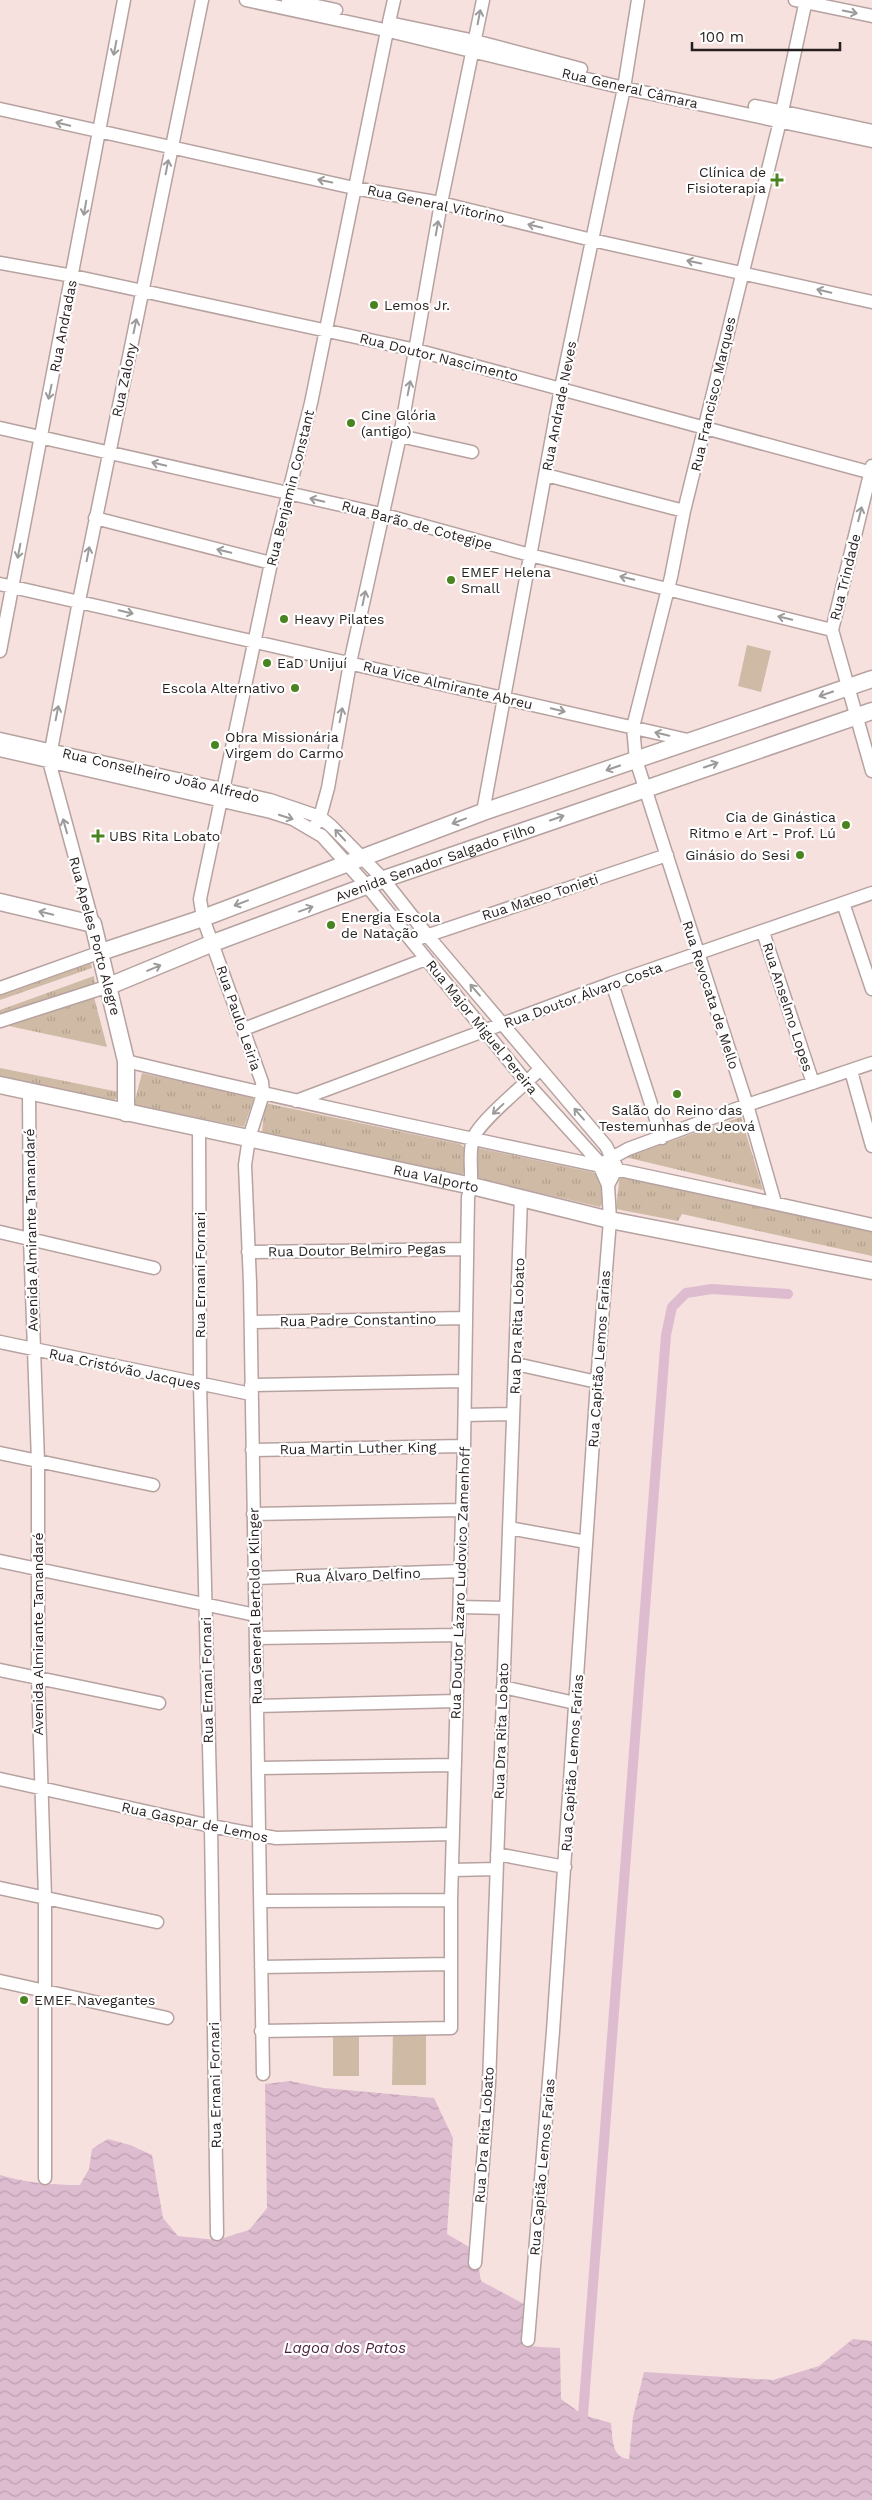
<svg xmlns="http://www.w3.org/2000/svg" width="872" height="2500" viewBox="0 0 872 2500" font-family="'Work Sans',sans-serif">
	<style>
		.grass { fill: url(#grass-tufts) }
		.pitch { fill: #cfbba5 }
		.water { fill: url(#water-waves) }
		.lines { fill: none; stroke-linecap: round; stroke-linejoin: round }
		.canal { stroke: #debcd0; stroke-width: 10 }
		.minor-casing { stroke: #b6a2a0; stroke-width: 15 }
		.major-casing { stroke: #b6a2a0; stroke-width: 19 }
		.minor { stroke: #fff; stroke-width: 12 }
		.major { stroke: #fff; stroke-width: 16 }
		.oneway { stroke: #9d9a9a }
		.poi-dot { fill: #498421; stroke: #fff; stroke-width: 2 }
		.labels { text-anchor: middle; stroke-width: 4.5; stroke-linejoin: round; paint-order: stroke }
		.street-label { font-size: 14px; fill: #261f1e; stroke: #fff }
		.poi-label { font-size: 14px; fill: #261f1e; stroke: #fff; text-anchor: start }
		.water-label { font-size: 15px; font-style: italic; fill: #4a1f3c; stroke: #fff }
	</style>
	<defs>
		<pattern id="grass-tufts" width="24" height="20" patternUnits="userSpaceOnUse" patternTransform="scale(1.25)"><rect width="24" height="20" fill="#cfbba5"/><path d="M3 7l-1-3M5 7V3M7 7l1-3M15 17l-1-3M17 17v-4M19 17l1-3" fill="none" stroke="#b2a08e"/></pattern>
		<pattern id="water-waves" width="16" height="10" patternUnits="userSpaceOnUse" patternTransform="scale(1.25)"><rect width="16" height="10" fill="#debcd0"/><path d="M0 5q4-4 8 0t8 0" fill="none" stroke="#bea1b2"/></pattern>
	</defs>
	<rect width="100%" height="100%" fill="#f6e1de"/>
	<path class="grass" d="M91,963L92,968L0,1000V995Z
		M94,976L95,984L0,1015V1010Z
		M94,997L107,1047L4,1025Z
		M0,1068L15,1071L119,1092L117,1098L112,1101L0,1076Z
		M142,1073L250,1096L254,1098L244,1127L137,1106L134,1104Z
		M265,1103L460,1144L464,1147V1172L462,1175L262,1132Z
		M741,1117L763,1190L625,1157Z
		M478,1148L596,1173L600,1176L604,1200L600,1207L480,1179L477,1176Z
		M620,1173L872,1229V1256L682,1214L678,1221L616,1209Z"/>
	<path class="pitch" d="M747,645L771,651L761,692L738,686Z
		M393,2032H426V2085H392Z
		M333,2034H359V2076H333Z"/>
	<path class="water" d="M290,2081L324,2088L434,2098L453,2138L447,2234L476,2251L481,2281L524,2304L523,2346L560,2348L561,2399L583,2415L611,2423C613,2438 611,2458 629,2459L633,2417L644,2372L773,2380L819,2366L853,2339L872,2341V2500H0V2175C27,2183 52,2185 80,2185L89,2169L92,2149L108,2139L130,2145L152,2155L163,2218L178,2236L217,2240L249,2230L267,2208L265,2084Z"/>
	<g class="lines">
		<path class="canal" d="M583,2415L666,1335L672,1307L686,1293L712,1289L788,1294"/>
		<g class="minor-casing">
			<path id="minor" d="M246,0L385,30
				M288,0L336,10
				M795,0L872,16
				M389,22L394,0
				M394,24L475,41L581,69
				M389,31L624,88L872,141
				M755,106L872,131
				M0,109L354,188L441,203L592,240L872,302
				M0,263L73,276L416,350L872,473
				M0,428L381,514L530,555L832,630
				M400,436L472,452
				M872,466L832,630L872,771
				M546,475L684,511
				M95,518L271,563
				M0,584L692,741
				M0,651L124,0
				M0,739L270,800L320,817L331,826L383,879L427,935L606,1146L617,1168L608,1185
				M0,750L271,812L293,819L322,836L367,886L527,1083L597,1160L608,1185L610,1220L597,1382L553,2031L528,2340
				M483,812L561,388L624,88L638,0
				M313,829L320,817L328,788L350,663L400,436L441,203L483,0
				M843,903L872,989
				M93,924L49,761L79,601L202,0
				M763,932L813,1083
				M420,938L667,855
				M612,983L662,1138
				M0,988L101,952
				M0,1021L109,986
				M244,1029L426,959
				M126,1061C374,1121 624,1169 872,1225
				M851,1071L872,1146
				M29,1091L30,1238L38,1461V1679L45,1897V2178
				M296,1101L612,983L872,893
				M199,1127L200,1384L211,1826L217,2234
				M606,1161L628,1149L747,1105L872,1063
				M775,1203L747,1105L636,760L633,727L671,577L684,511L780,121L806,0
				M0,1232L154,1268
				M248,1252L467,1249
				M251,1322L465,1318
				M0,1342L251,1394
				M516,1364L597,1382
				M251,1385L464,1381
				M465,1415L513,1414
				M252,1450L464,1446
				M0,1453L153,1485
				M253,1514L462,1510
				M509,1528L586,1542
				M0,1561L255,1615
				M254,1578L461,1571
				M460,1607L506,1608
				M256,1638L459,1635
				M0,1670L159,1703
				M503,1687L575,1703
				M257,1706L456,1701
				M259,1768L454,1765
				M0,1779L211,1826L276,1838L453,1834
				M497,1854L565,1867
				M453,1870L496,1869
				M0,1888L157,1922
				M262,1901L451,1900
				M261,1967L451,1964
				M0,1981L167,2018
				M261,2031L451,2028V1900L464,1446L468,1197C475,1177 467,1157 473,1139C478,1122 526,1084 540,1069
				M263,2074L250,1283L245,1165L249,1138L263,1094L262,1082L203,918L200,899L271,563L311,403L387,31
				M475,2263L489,2084L521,1198"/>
		</g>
		<g class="major-casing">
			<g id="major">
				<path d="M0,902L93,924L126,1061V1113"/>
				<path d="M101,952L203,918L483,812L872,679"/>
				<path id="s1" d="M109,986L213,943L390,877L872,711"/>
				<path id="s2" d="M0,1085L472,1186L610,1220L872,1271"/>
			</g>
		</g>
		<use href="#minor" class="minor"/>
		<use href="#major" class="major"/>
	</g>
	<defs><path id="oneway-shaft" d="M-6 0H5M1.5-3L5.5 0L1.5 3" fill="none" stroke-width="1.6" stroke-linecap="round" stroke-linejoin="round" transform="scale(1.25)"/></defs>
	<g class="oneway">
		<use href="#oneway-shaft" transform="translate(850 12) rotate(12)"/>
		<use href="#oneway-shaft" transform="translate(479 17) rotate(-79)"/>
		<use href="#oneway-shaft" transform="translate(115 48) rotate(101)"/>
		<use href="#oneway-shaft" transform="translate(63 124) rotate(-167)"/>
		<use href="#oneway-shaft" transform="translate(167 167) rotate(-79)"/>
		<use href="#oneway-shaft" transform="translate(325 181) rotate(-168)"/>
		<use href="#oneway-shaft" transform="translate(85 208) rotate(100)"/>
		<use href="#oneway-shaft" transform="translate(535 226) rotate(-166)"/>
		<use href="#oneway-shaft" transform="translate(437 228) rotate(-80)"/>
		<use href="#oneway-shaft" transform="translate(694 262) rotate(-168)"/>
		<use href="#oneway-shaft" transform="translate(824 291) rotate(-167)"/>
		<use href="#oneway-shaft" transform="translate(135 326) rotate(-78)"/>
		<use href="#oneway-shaft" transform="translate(409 388) rotate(-79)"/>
		<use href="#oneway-shaft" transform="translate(50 392) rotate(102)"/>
		<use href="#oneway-shaft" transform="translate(159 464) rotate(-167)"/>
		<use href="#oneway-shaft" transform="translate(317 500) rotate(-167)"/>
		<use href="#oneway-shaft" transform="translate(860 514) rotate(-76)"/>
		<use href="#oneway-shaft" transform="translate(19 551) rotate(101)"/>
		<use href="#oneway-shaft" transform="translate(224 551) rotate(-166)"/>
		<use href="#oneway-shaft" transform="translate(88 554) rotate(-79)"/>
		<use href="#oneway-shaft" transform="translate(627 578) rotate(-167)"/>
		<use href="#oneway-shaft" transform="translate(364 598) rotate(-78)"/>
		<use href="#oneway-shaft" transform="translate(126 612) rotate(13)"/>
		<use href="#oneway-shaft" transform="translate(785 618) rotate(-166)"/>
		<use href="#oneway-shaft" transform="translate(826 694) rotate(161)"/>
		<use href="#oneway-shaft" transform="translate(558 710) rotate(13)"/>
		<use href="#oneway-shaft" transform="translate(57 713) rotate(-79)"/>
		<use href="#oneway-shaft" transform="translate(341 715) rotate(-79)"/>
		<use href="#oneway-shaft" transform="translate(662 734) rotate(-167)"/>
		<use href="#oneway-shaft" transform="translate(711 765) rotate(-19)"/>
		<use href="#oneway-shaft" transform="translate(613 768) rotate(161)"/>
		<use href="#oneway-shaft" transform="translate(286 817) rotate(18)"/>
		<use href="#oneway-shaft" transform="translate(557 818) rotate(-19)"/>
		<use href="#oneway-shaft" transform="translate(459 821) rotate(159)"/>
		<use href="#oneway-shaft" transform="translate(65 826) rotate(-106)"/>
		<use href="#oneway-shaft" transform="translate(340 835) rotate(-133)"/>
		<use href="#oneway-shaft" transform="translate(241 903) rotate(159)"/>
		<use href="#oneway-shaft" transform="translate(306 909) rotate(-20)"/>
		<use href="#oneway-shaft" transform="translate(46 913) rotate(-167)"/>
		<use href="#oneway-shaft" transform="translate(154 968) rotate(-23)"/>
		<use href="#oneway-shaft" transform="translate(475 990) rotate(-131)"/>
		<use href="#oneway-shaft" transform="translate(498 1109) rotate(137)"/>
		<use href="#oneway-shaft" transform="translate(579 1114) rotate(-131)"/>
	</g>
	<g class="poi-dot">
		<path d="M774.5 172.5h5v5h5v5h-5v5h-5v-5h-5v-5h5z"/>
		<circle cx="374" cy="305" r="5"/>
		<circle cx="351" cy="423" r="5"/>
		<circle cx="451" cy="580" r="5"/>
		<circle cx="284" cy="619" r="5"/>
		<circle cx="267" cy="663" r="5"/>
		<circle cx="295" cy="688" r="5"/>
		<circle cx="215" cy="745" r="5"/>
		<circle cx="846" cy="825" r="5"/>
		<path d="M95.5 828.5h5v5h5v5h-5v5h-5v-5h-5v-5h5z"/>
		<circle cx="800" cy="855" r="5"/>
		<circle cx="331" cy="925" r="5"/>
		<circle cx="677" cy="1094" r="5"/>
		<circle cx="24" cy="2000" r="5"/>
	</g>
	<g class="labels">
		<g class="street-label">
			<text transform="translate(630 88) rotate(13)" y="5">Rua General Câmara</text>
			<text transform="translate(436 204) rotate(12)" y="5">Rua General Vitorino</text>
			<text transform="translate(63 326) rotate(-79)" y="5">Rua Andradas</text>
			<text transform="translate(439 357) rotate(14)" y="5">Rua Doutor Nascimento</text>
			<text transform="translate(124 380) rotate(-78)" y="5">Rua Zalony</text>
			<text transform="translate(713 394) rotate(-77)" y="5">Rua Francisco Marques</text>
			<text transform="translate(559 406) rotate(-79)" y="5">Rua Andrade Neves</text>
			<text transform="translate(290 488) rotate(-76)" y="5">Rua Benjamin Constant</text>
			<text transform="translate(417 525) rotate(15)" y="5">Rua Barão de Cotegipe</text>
			<text transform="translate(845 577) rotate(-76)" y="5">Rua Trindade</text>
			<text transform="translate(448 685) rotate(13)" y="5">Rua Vice Almirante Abreu</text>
			<text transform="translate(161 775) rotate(13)" y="5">Rua Conselheiro João Alfredo</text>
			<text dy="5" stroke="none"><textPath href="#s1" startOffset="349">Avenida Senador Salgado Filho</textPath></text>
			<text transform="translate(540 897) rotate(-18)" y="5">Rua Mateo Tonieti</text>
			<text transform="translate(95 936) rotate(75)" y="5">Rua Apeles Porto Alegre</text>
			<text transform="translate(583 995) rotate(-20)" y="5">Rua Doutor Álvaro Costa</text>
			<text transform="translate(711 995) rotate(72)" y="5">Rua Revocata de Mello</text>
			<text transform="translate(788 1007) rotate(72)" y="5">Rua Anselmo Lopes</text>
			<text transform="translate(239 1018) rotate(71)" y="5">Rua Paulo Leiria</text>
			<text transform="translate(482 1027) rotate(51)" y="5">Rua Major Miguel Pereira</text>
			<text dy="5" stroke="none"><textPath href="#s2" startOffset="446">Rua Valporto</textPath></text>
			<text transform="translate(31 1230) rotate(-91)" y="5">Avenida Almirante Tamandaré</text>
			<text transform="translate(357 1250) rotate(-1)" y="5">Rua Doutor Belmiro Pegas</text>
			<text transform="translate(200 1275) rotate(-90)" y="5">Rua Ernani Fornari</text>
			<text transform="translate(358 1320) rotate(-1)" y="5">Rua Padre Constantino</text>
			<text transform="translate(517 1326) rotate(-88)" y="5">Rua Dra Rita Lobato</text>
			<text transform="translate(599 1359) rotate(-86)" y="5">Rua Capitão Lemos Farias</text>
			<text transform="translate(125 1369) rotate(12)" y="5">Rua Cristóvão Jacques</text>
			<text transform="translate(358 1448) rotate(-1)" y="5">Rua Martin Luther King</text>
			<text transform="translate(358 1575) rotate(-2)" y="5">Rua Álvaro Delfino</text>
			<text transform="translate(460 1583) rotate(-88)" y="5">Rua Doutor Lázaro Ludovico Zamenhoff</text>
			<text transform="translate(255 1606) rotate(-91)" y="5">Rua General Bertoldo Klinger</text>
			<text transform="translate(38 1634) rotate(-90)" y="5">Avenida Almirante Tamandaré</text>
			<text transform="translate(207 1680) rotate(-91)" y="5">Rua Ernani Fornari</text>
			<text transform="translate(501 1731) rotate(-88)" y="5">Rua Dra Rita Lobato</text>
			<text transform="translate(572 1763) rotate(-86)" y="5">Rua Capitão Lemos Farias</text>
			<text transform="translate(195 1822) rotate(12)" y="5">Rua Gaspar de Lemos</text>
			<text transform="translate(215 2085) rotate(-91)" y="5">Rua Ernani Fornari</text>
			<text transform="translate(484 2135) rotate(-86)" y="5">Rua Dra Rita Lobato</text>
			<text transform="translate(542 2167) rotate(-85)" y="5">Rua Capitão Lemos Farias</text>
		</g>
		<g class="poi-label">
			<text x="766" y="177" text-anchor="end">Clínica de<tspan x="766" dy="16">Fisioterapia</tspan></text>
			<text x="384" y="310">Lemos Jr.</text>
			<text x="361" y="420">Cine Glória<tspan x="361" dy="16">(antigo)</tspan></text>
			<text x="461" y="577">EMEF Helena<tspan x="461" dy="16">Small</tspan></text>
			<text x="294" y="624">Heavy Pilates</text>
			<text x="277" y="668">EaD Unijuí</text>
			<text x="285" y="693" text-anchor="end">Escola Alternativo</text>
			<text x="225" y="742">Obra Missionária<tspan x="225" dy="16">Virgem do Carmo</tspan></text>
			<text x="836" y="822" text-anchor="end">Cia de Ginástica<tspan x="836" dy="16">Ritmo e Art - Prof. Lú</tspan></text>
			<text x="109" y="841">UBS Rita Lobato</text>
			<text x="790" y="860" text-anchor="end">Ginásio do Sesi</text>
			<text x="341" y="922">Energia Escola<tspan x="341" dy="16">de Natação</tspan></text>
			<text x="677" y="1115" text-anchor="middle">Salão do Reino das<tspan x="677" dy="16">Testemunhas de Jeová</tspan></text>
			<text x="34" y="2005">EMEF Navegantes</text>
		</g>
		<g class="water-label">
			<text x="345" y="2353">Lagoa dos Patos</text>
		</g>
	</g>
	<path d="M692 42v8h148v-8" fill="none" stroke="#261f1e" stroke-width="2.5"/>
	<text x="700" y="42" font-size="15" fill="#261f1e" stroke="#ffffff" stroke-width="4" paint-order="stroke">100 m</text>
</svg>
